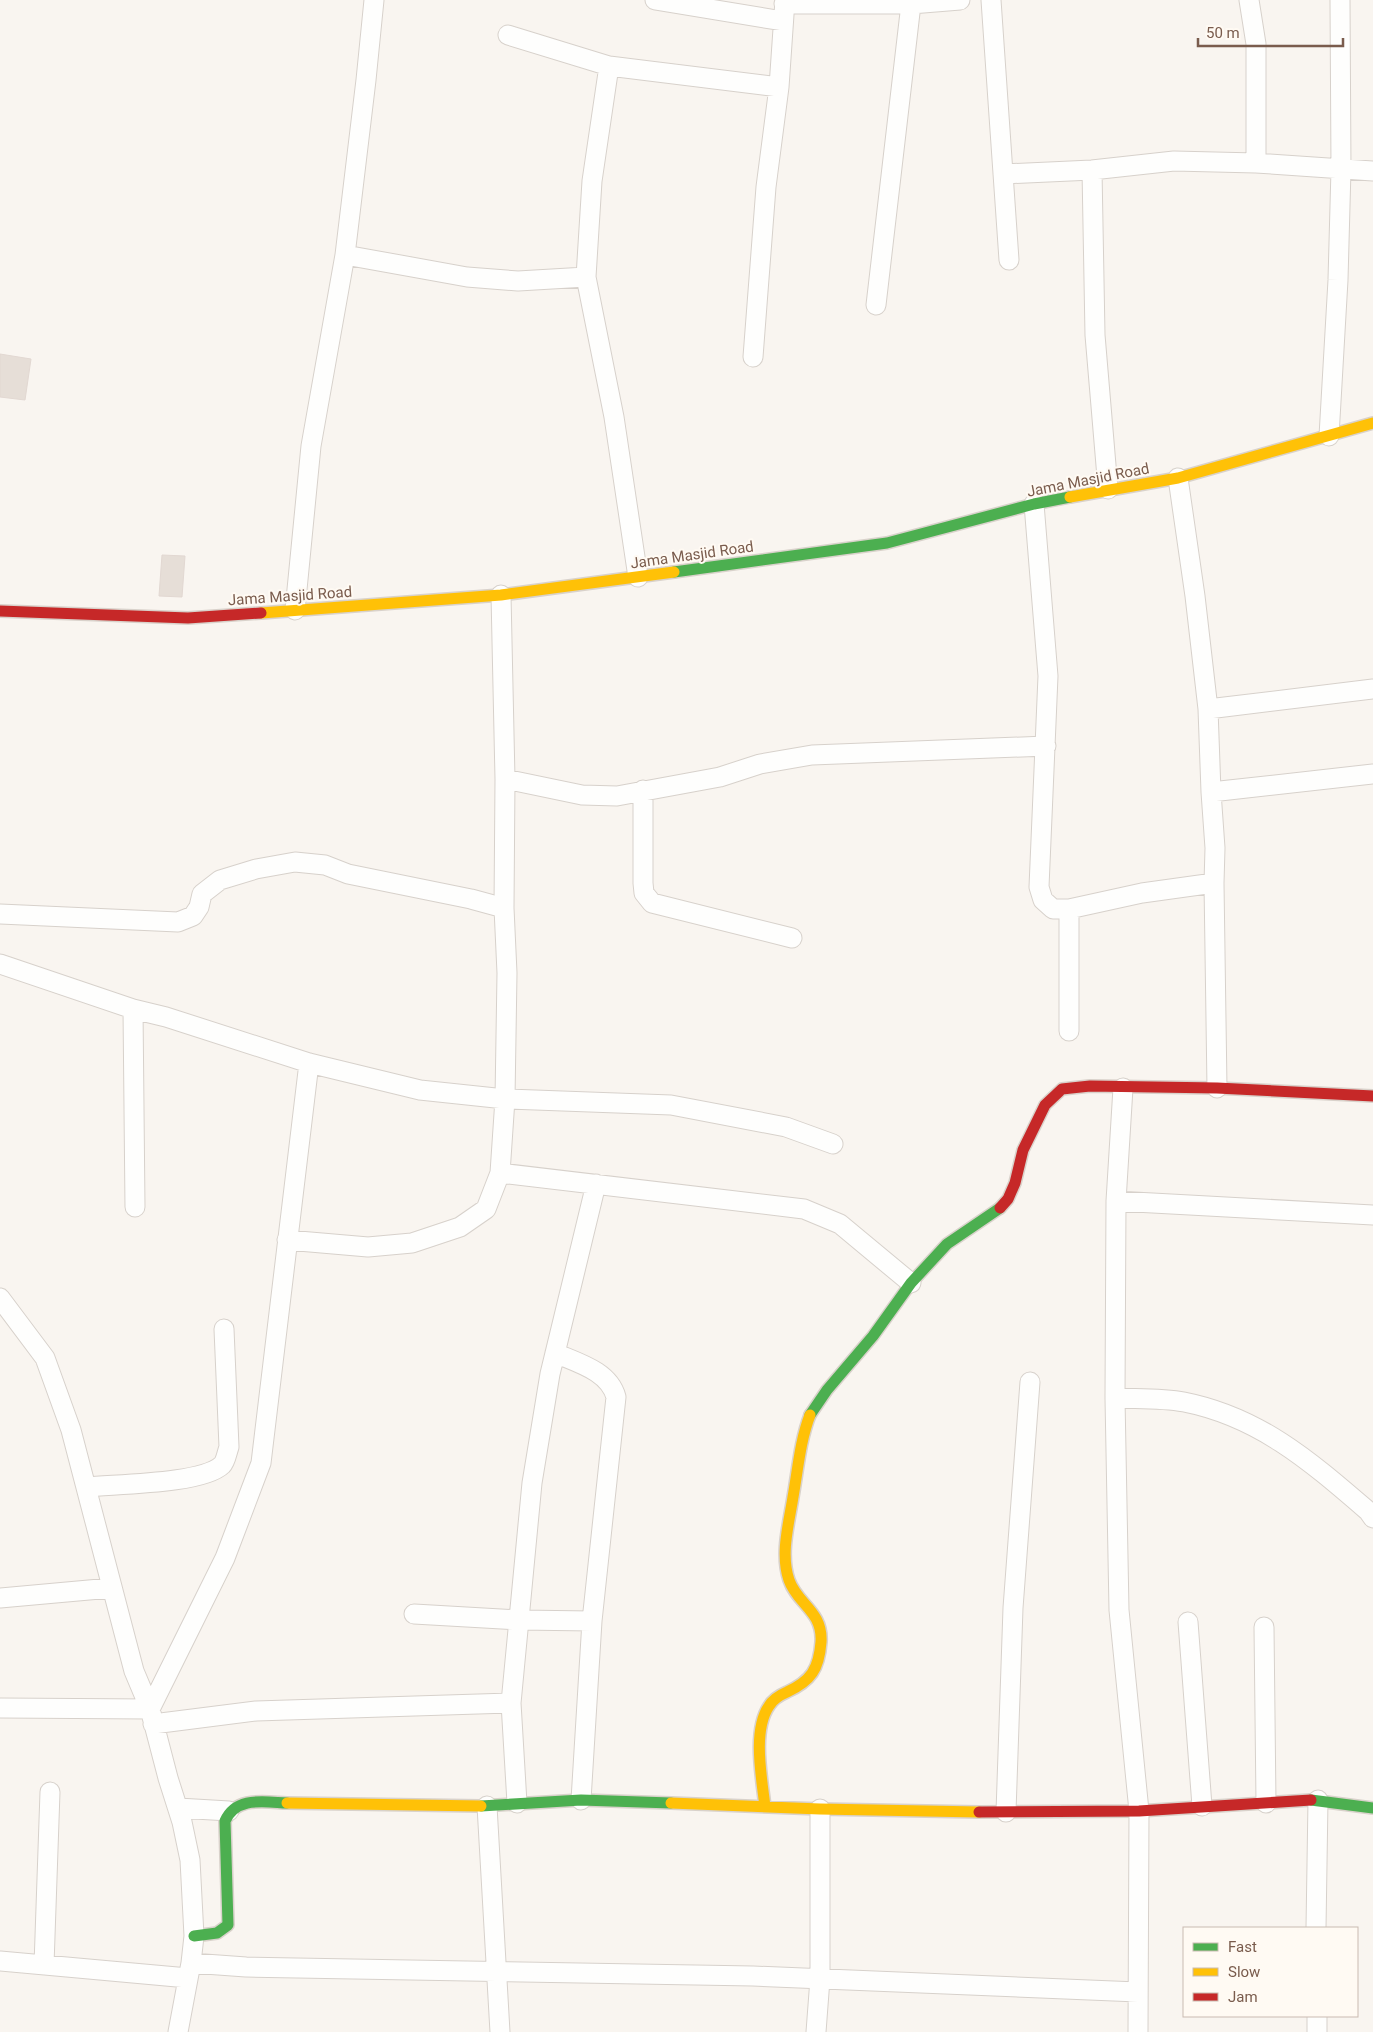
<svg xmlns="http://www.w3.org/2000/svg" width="1373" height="2032" viewBox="0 0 1373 2032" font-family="Roboto,sans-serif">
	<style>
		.building { fill: #e6ded7; stroke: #e2d8d2 }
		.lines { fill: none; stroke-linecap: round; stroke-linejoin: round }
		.street-casing { stroke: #d7d1cb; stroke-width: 21 }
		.fast-casing { stroke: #d9d2cb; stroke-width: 14 }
		.slow-casing { stroke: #d9d2cb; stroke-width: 14 }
		.jam-casing { stroke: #d9d2cb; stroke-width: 14 }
		.street { stroke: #fefefd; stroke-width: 19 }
		.fast { stroke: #4caf50; stroke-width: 11 }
		.slow { stroke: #ffc107; stroke-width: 11 }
		.jam { stroke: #c62828; stroke-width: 11 }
		.labels { text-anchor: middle; stroke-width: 4; stroke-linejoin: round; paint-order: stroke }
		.street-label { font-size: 15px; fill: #7a5c4d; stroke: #fffaf3 }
	</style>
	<rect width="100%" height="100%" fill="#f9f5f0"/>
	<path class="building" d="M0,354L31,359L25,400L0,397Z
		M162,555L185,556L182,597L159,596Z"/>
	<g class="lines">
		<g class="street-casing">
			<path id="street" d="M655,0L783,21
				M991,0L1009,260
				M1249,0L1256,44V163
				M784,4H911L960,0
				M508,35L609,66L779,87
				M609,66L592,181L586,277L614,417L638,577
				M1092,170L1095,335L1108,489
				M1003,174L1092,170L1174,161L1256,163L1373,171
				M345,255L467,277L518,281L586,277
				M876,305L911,4
				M753,357L766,187L779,87L785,0
				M1329,436L1338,280L1341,169L1340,0
				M1178,478L1195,596L1208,709L1211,792L1215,848L1214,883L1217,1088
				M1034,504L1048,676L1039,887L1043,900L1053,909H1069
				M295,610L311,446L345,255L366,80L374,0
				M1208,709L1373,689
				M505,779L582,795L617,796L720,777L760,764L812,755L1046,746
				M643,790V883L644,893L652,903L792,938
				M1211,792L1373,774
				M0,914L178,922L193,916L199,907L202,894L220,880L256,869L295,862L325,865L348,874L471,899L504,908
				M0,964L133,1009L166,1017L309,1063L420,1090L505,1099L671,1105L786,1127L833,1144
				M133,1009L135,1207
				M1069,1031V909L1142,893L1214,883
				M1123,1088L1116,1201L1115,1398L1119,1610L1139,1811L1138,2032
				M500,1173L804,1209L840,1224L911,1283
				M1116,1201L1373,1215
				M287,1240L368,1247L412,1243L460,1227L486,1209L500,1173L505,1099L507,973L504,908L505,779L501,595
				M0,1298L45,1358L71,1430L134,1671L150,1709L168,1778L182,1822L190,1860L194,1936L191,1963L178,2032
				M555,1353C578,1363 609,1371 616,1397L592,1621L581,1800
				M1115,1398C1138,1399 1162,1398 1184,1402C1260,1417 1311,1462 1368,1511L1373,1518
				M87,1487C116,1484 202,1484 222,1465C226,1461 227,1452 229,1447L224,1329
				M0,1598L111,1588
				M414,1614L519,1620L592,1621
				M1188,1622L1202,1806
				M1264,1627L1266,1803
				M0,1708L150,1709L225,1558L261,1463L309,1063
				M153,1724L256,1711L511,1703
				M517,1803L511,1703L532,1483L550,1374L596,1184
				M487,1806L500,2032
				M178,1808L229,1811
				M1006,1812L1013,1608L1030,1382
				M1316,1928L1318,1800
				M0,1961L188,1978
				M191,1963L246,1967L753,1976L1138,1992
				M44,1965L50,1792
				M1317,2016V2032
				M816,2032L820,1979V1809"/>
		</g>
		<g class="fast-casing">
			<path id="fast" d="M674,572L887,543L1034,504L1070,497
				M810,1415L827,1390L873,1336L911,1283L947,1244L1000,1208
				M1311,1800L1373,1808
				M481,1806L581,1800L671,1803
				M194,1936L217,1933L228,1925L225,1821C236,1796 264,1802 287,1803"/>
		</g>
		<g class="slow-casing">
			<path id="slow" d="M1070,497L1178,478L1373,423
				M261,613L501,595L674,572
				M287,1803L481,1806
				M671,1803L820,1809L979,1812
				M765,1807C762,1779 752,1731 769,1706C773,1699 780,1695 787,1692C811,1681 819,1669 821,1642C823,1611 797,1604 789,1580C780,1554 789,1523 793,1497C798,1469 800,1441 810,1415"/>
		</g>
		<g class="jam-casing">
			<path id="jam" d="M0,611L188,618L261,613
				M1000,1208L1008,1199L1015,1183L1023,1150L1045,1105L1062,1089L1090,1086L1217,1088L1373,1096
				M979,1812L1139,1811L1311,1800"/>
		</g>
		<use href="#street" class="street"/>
		<use href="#fast" class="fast"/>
		<use href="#slow" class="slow"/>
		<use href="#jam" class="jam"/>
	</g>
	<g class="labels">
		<g class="street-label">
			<text transform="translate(1088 480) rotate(-11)" y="5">Jama Masjid Road</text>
			<text transform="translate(692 555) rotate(-8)" y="5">Jama Masjid Road</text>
			<text transform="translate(290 596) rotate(-4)" y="5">Jama Masjid Road</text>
		</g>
	</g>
	<rect x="1183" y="1927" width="175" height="90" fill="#fffaf3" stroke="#cabbb1"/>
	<rect x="1193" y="1943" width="25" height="8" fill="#4caf50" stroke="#cabbb1"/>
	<text x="1228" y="1952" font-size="15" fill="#7a5c4d">Fast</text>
	<rect x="1193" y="1968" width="25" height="8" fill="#ffc107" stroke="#cabbb1"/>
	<text x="1228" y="1977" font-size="15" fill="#7a5c4d">Slow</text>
	<rect x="1193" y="1993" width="25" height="8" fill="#c62828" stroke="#cabbb1"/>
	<text x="1228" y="2002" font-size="15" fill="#7a5c4d">Jam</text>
	<path d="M1198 38v8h145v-8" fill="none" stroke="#7a5c4d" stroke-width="2.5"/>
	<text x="1206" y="38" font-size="15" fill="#7a5c4d" stroke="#fffaf3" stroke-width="4" paint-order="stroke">50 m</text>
</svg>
